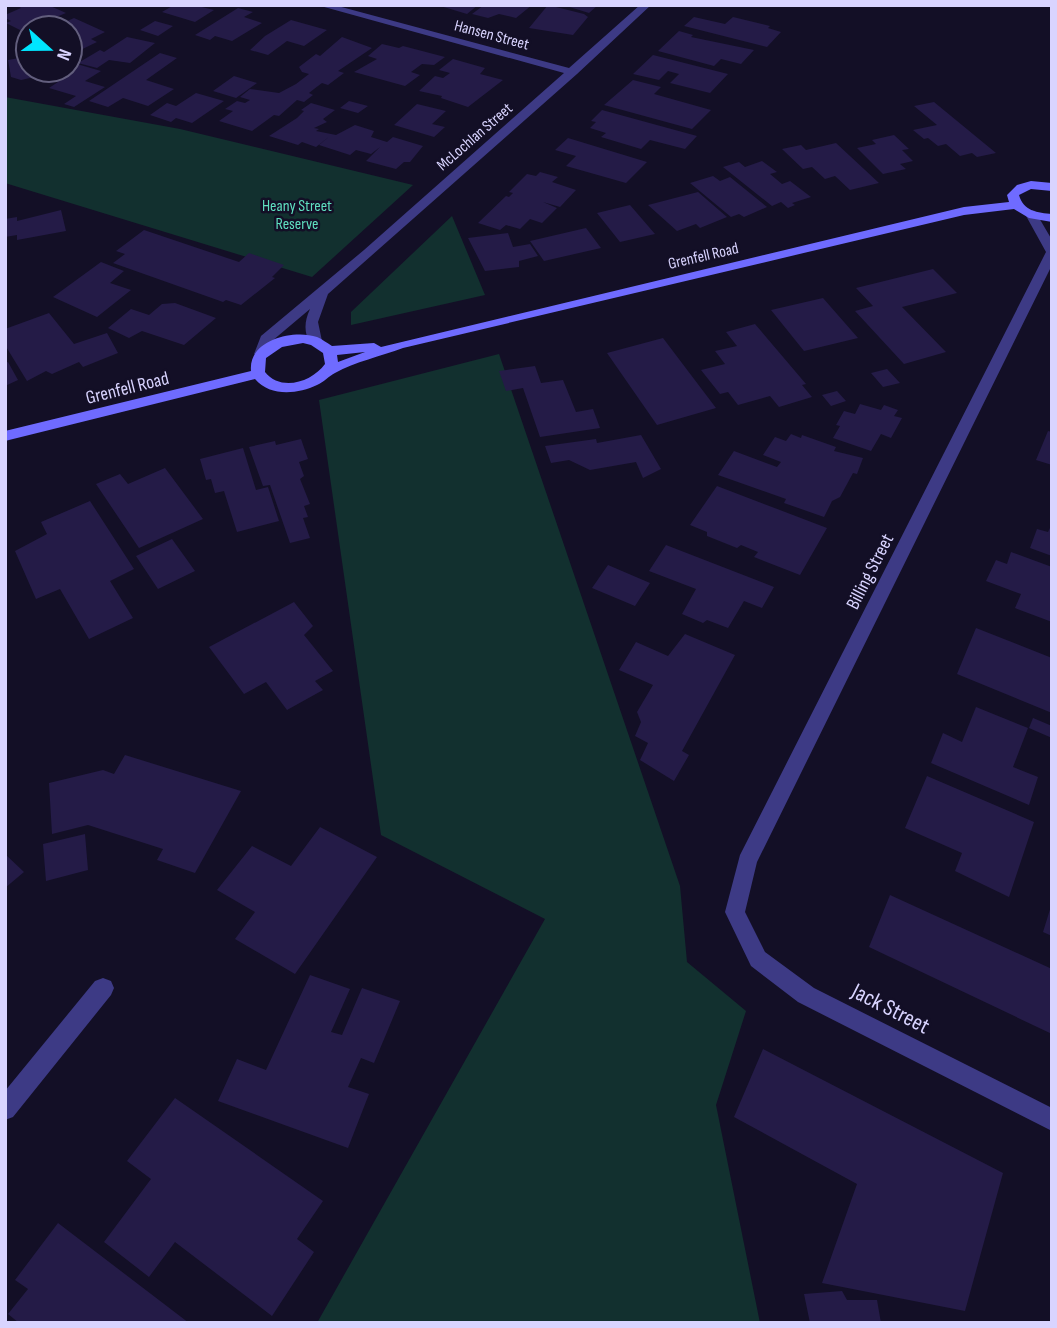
<svg xmlns="http://www.w3.org/2000/svg" width="1057" height="1328" viewBox="0 0 1057 1328" font-family="'Sofia Sans Condensed',sans-serif">
	<style>
		.green { fill: #12302f }
		.building { fill: #241b47 }
		.lines { fill: none; stroke-linecap: round; stroke-linejoin: round }
		.street { fill: #3d3a85; fill-rule: evenodd }
		.secondary { fill: #6f6bff; fill-rule: evenodd }
		.labels { text-anchor: middle; stroke-width: 5; stroke-linejoin: round; paint-order: stroke }
		.far-street-label { font-size: 16px; fill: #d9d4ff; stroke: #130f26 }
		.far-park-label { font-size: 16px; fill: #5fe0c0; stroke: #130f26 }
		.street-label { font-size: 19px; fill: #d9d4ff; stroke: #130f26 }
		.near-street-label { font-size: 23px; fill: #d9d4ff; stroke: #130f26 }
	</style>
	<rect width="100%" height="100%" fill="#130f26"/>
	<path class="green" d="M5,97L180,129L413,185L312,277L5,183Z
		M452,216L485,295L351,325V312Z
		M499,354L680,886L687,962L746,1011L716,1105L760,1323H317L545,919L381,835L319,400Z"/>
	<path class="building" d="M21,5H48L66,13L22,31L6,23L11,21L5,18V15L21,8L18,6Z
		M174,5H194L214,10L195,22L162,12Z
		M437,5H478L467,14Z
		M484,5H532L516,18L499,14L488,18L472,14Z
		M548,5L584,14L588,17L573,35L529,28Z
		M563,5H598L589,13Z
		M238,8L253,12L244,17L262,23L232,41L215,36L210,40L195,35Z
		M694,17L725,24L733,17L770,26L768,28L781,32L767,47L684,26Z
		M74,18L105,32L91,39L97,42L70,55V28H52Z
		M291,20L327,30L304,46L287,41L268,55L250,50L265,36Z
		M155,21L173,26L158,36L140,30Z
		M679,31L693,35L691,37L754,50L741,64L721,59L714,66L658,51Z
		M127,37L155,43L130,63L109,60L97,68L78,63L100,50L104,52Z
		M342,37L372,48L338,71L344,73L328,85L322,83L314,89L309,93L313,95L304,102L297,100L279,116L274,115L252,131L219,121L233,111L225,109L237,101L245,103L250,100L240,97L250,89L279,93L296,84L309,74L302,72L299,67L316,54L320,56Z
		M382,44L399,48L403,46L445,57L434,65L422,64L411,72L420,75L405,86L354,72L377,59L368,56Z
		M28,53V70H47L48,74L21,80L11,77L8,60L25,57L20,54Z
		M160,53L177,58L146,80L174,89L148,106L123,98L108,107L89,101Z
		M653,55L728,74L710,93L670,83L679,74L668,71L659,80L633,74Z
		M453,59L485,68L480,74L503,80L468,107L441,98L442,96L419,91L435,76L443,78L450,73L439,70Z
		M77,64L101,71L85,81L105,87L74,107L64,104L76,96L49,88L58,82L51,80Z
		M234,76L257,83L236,98L213,91Z
		M633,80L661,87L654,94L711,110L692,129L604,105Z
		M196,93L224,101L192,123L176,118L171,122L150,115L167,103L176,106Z
		M349,101L368,106L358,113L340,108Z
		M934,102L996,153L977,157L972,153L960,156L946,144L938,146L928,138L924,139L913,130L937,125L914,106Z
		M311,103L335,110L323,119L327,122L314,128L319,129L316,131L336,135L355,125L374,131L371,137L387,142L393,137L423,146L410,162H404L396,169L366,161L380,147L371,154L356,150L350,155L319,145L330,136L316,147L302,142L298,145L269,136L297,118L304,111L301,110Z
		M417,104L446,111L432,124L445,127L434,137L394,125Z
		M602,110L697,136L685,149L650,140L641,149L601,137L606,133L590,128L596,122L591,121Z
		M894,135L909,149L902,150L913,161L900,164L906,169L883,174L857,148L876,144L872,140Z
		M568,138L647,162L626,183L566,166L576,156L555,150Z
		M836,143L879,183L850,190L835,176L825,179L812,167L803,169L782,149L801,145L806,150Z
		M762,161L777,172L770,174L782,184L790,181L811,197L792,203L795,205L788,208L781,202L772,206L723,167L739,162L745,167Z
		M540,172L558,177L552,182L576,190L560,207L543,202L557,208L542,223L530,219L520,229L506,225L500,230L478,223L506,196L509,197L513,193L509,192L527,174L536,176Z
		M713,176L720,181L730,177L767,207L744,217L739,214L731,217L690,183Z
		M698,192L727,217L700,228L696,224L677,231L648,205Z
		M630,205L655,234L620,242L597,213Z
		M61,210L66,231L17,240V235L5,237V219L17,217V221Z
		M586,228L601,248L544,261L530,241Z
		M144,230L239,262L249,253L284,265L272,277L275,278L241,305L226,300L223,302L113,263L125,254L116,251Z
		M508,233L513,247L530,244L538,256L519,261V267L485,271L468,238Z
		M101,262L124,271L110,283L131,290L97,317L53,297Z
		M933,269L957,293L902,307L946,352L904,364L855,311L873,306L856,288Z
		M823,298L858,338L804,351L771,310Z
		M175,303L216,318L184,345L142,331L129,338L108,328L131,309L149,315L162,304Z
		M49,313L74,344L107,333L118,353L83,367L79,362L52,374L46,371L27,381L5,345V329Z
		M755,324L806,384L802,385L812,397L779,407L770,396L738,405L728,392L720,394L701,370L725,364L715,351L737,346L726,332Z
		M663,338L716,408L657,425L607,353Z
		M8,362L18,380L5,386V363Z
		M535,366L541,383L563,380L576,412L593,409L600,428L540,437L523,388L506,391L499,371Z
		M887,369L900,383L883,387L871,373Z
		M837,391L846,401L831,406L822,395Z
		M860,404L881,410L884,405L898,410L894,416L902,418L891,438L881,434L871,451L833,438L840,426L836,425L844,411L855,414Z
		M1048,431L1052,432V465L1036,460Z
		M791,434L801,438L802,435L836,447L834,451L863,458L857,474L853,473L840,497L832,501L824,517L784,503L786,499L718,475L734,451L777,467L781,462L763,455L775,437L786,441Z
		M641,435L661,469L643,478L636,462L590,470L569,460L551,463L545,446L596,439L597,443Z
		M301,439L308,459L299,462L304,476L300,479L310,504L304,506L308,517L303,518L310,538L290,543L270,485L263,486L249,447L275,441L276,445Z
		M243,448L256,490L268,487L279,521L237,532L224,491L215,493L211,479L206,480L200,459Z
		M165,468L203,519L139,548L96,484L120,474L128,484Z
		M717,486L827,528L800,575L754,557L758,552L741,545L737,548L707,536V532L690,525Z
		M90,501L134,569L110,581L133,618L89,639L60,589L36,599L15,551L47,534L41,522Z
		M1052,524V556L1030,548L1037,529L1048,532Z
		M172,539L195,571L158,589L136,556Z
		M666,545L774,587L762,608L744,601L728,628L707,620L703,623L682,614L696,589L649,571Z
		M1011,552L1052,567V622L1015,608L1021,594L986,581L996,560L1007,564Z
		M608,565L650,583L635,606L592,588Z
		M294,602L313,626L304,635L333,671L315,681L323,690L287,710L266,682L244,694L209,647Z
		M976,628L1052,658V713L957,674Z
		M685,634L735,655L682,751L689,755L674,781L640,760L648,743L635,736L641,722L637,712L653,685L619,670L636,642L668,656Z
		M976,707L1028,728L1013,767L1038,777L1029,805L931,763L943,733L962,742Z
		M1033,718L1052,726V738L1029,728Z
		M125,755L241,791L195,873L157,860L163,849L88,825L52,834L49,783L103,770L114,774Z
		M927,776L1034,822L1009,897L955,871L962,853L905,828Z
		M320,827L377,857L295,974L235,939L255,912L217,890L252,846L291,866Z
		M85,834L88,870L46,881L43,844Z
		M5,854L24,872L5,888Z
		M890,895L1052,969V1034L869,947Z
		M1052,903V936L1043,932Z
		M310,975L350,989L331,1032L342,1035L362,988L400,1001L374,1063L361,1058L348,1087L369,1094L348,1148L218,1101L237,1059L266,1070Z
		M763,1049L1003,1173L965,1311L822,1283L857,1184L734,1117Z
		M175,1098L323,1201L297,1239L314,1252L272,1316L175,1242L149,1277L104,1242L151,1179L127,1161Z
		M58,1223L189,1323H19L8,1314L28,1289L15,1280Z
		M842,1291L847,1300H877L881,1323H810L804,1294Z"/>
	<g class="lines">
		<path class="street" d="M317,5H334L569,68L640,5H651L577,74L328,294L318,322L322,341L320,344H310C304,332 304,322 310,309L272,341L268,354L261,358L254,354L261,336L364,250L564,73Z
			M1031,210L1035,211L1052,240V265L757,862L745,912L765,952L814,988L1052,1108V1131L798,1002L751,966L725,912L740,855L1046,252L1025,214Z
			M103,978L111,981L114,988L111,995L13,1117L5,1120V1091L95,981Z"/>
		<path class="secondary" d="M1031,181L1052,183V191L1031,189L1019,195C1023,211 1038,213 1052,214V222L1029,218L1014,209L964,215L403,348C381,356 355,362 335,373C329,376 324,382 317,385C298,394 270,397 255,379L5,441V431L251,371C248,340 293,329 317,337C322,339 327,343 332,346L374,343L381,347L964,207L1009,202L1007,195L1017,185ZM303,343L311,345L323,353L325,364C312,382 281,392 265,372L266,358L282,347ZM365,352L338,362L337,355Z"/>
	</g>
	<g class="labels">
		<g class="far-street-label">
			<text transform="translate(492 34) rotate(15)" y="6">Hansen Street</text>
			<text transform="translate(474 136) rotate(-41)" y="6">McLochlan Street</text>
			<text transform="translate(703 255) rotate(-13)" y="6">Grenfell Road</text>
		</g>
		<g class="far-park-label">
			<text x="297" y="211">Heany Street<tspan x="297" dy="18">Reserve</tspan></text>
		</g>
		<g class="street-label">
			<text transform="translate(127 387) rotate(-14)" y="7">Grenfell Road</text>
			<text transform="translate(869 571) rotate(-63)" y="7">Billing Street</text>
		</g>
		<g class="near-street-label">
			<text transform="translate(891 1008) rotate(27)" y="8">Jack Street</text>
		</g>
	</g>
	<rect width="1057" height="1328" fill="none" stroke="#d9d4ff" stroke-width="14"/>
	<g transform="translate(49 49) rotate(111)"><circle r="33" fill="#130f26" stroke="#625e7d" stroke-width="2"/>
	<path d="M0-5L12 26L0 18L-12 26Z" fill="#00e5ff"/>
	<text y="-10" font-size="19" font-weight="bold" text-anchor="middle" fill="#d9d4ff">N</text>
	</g>
</svg>
